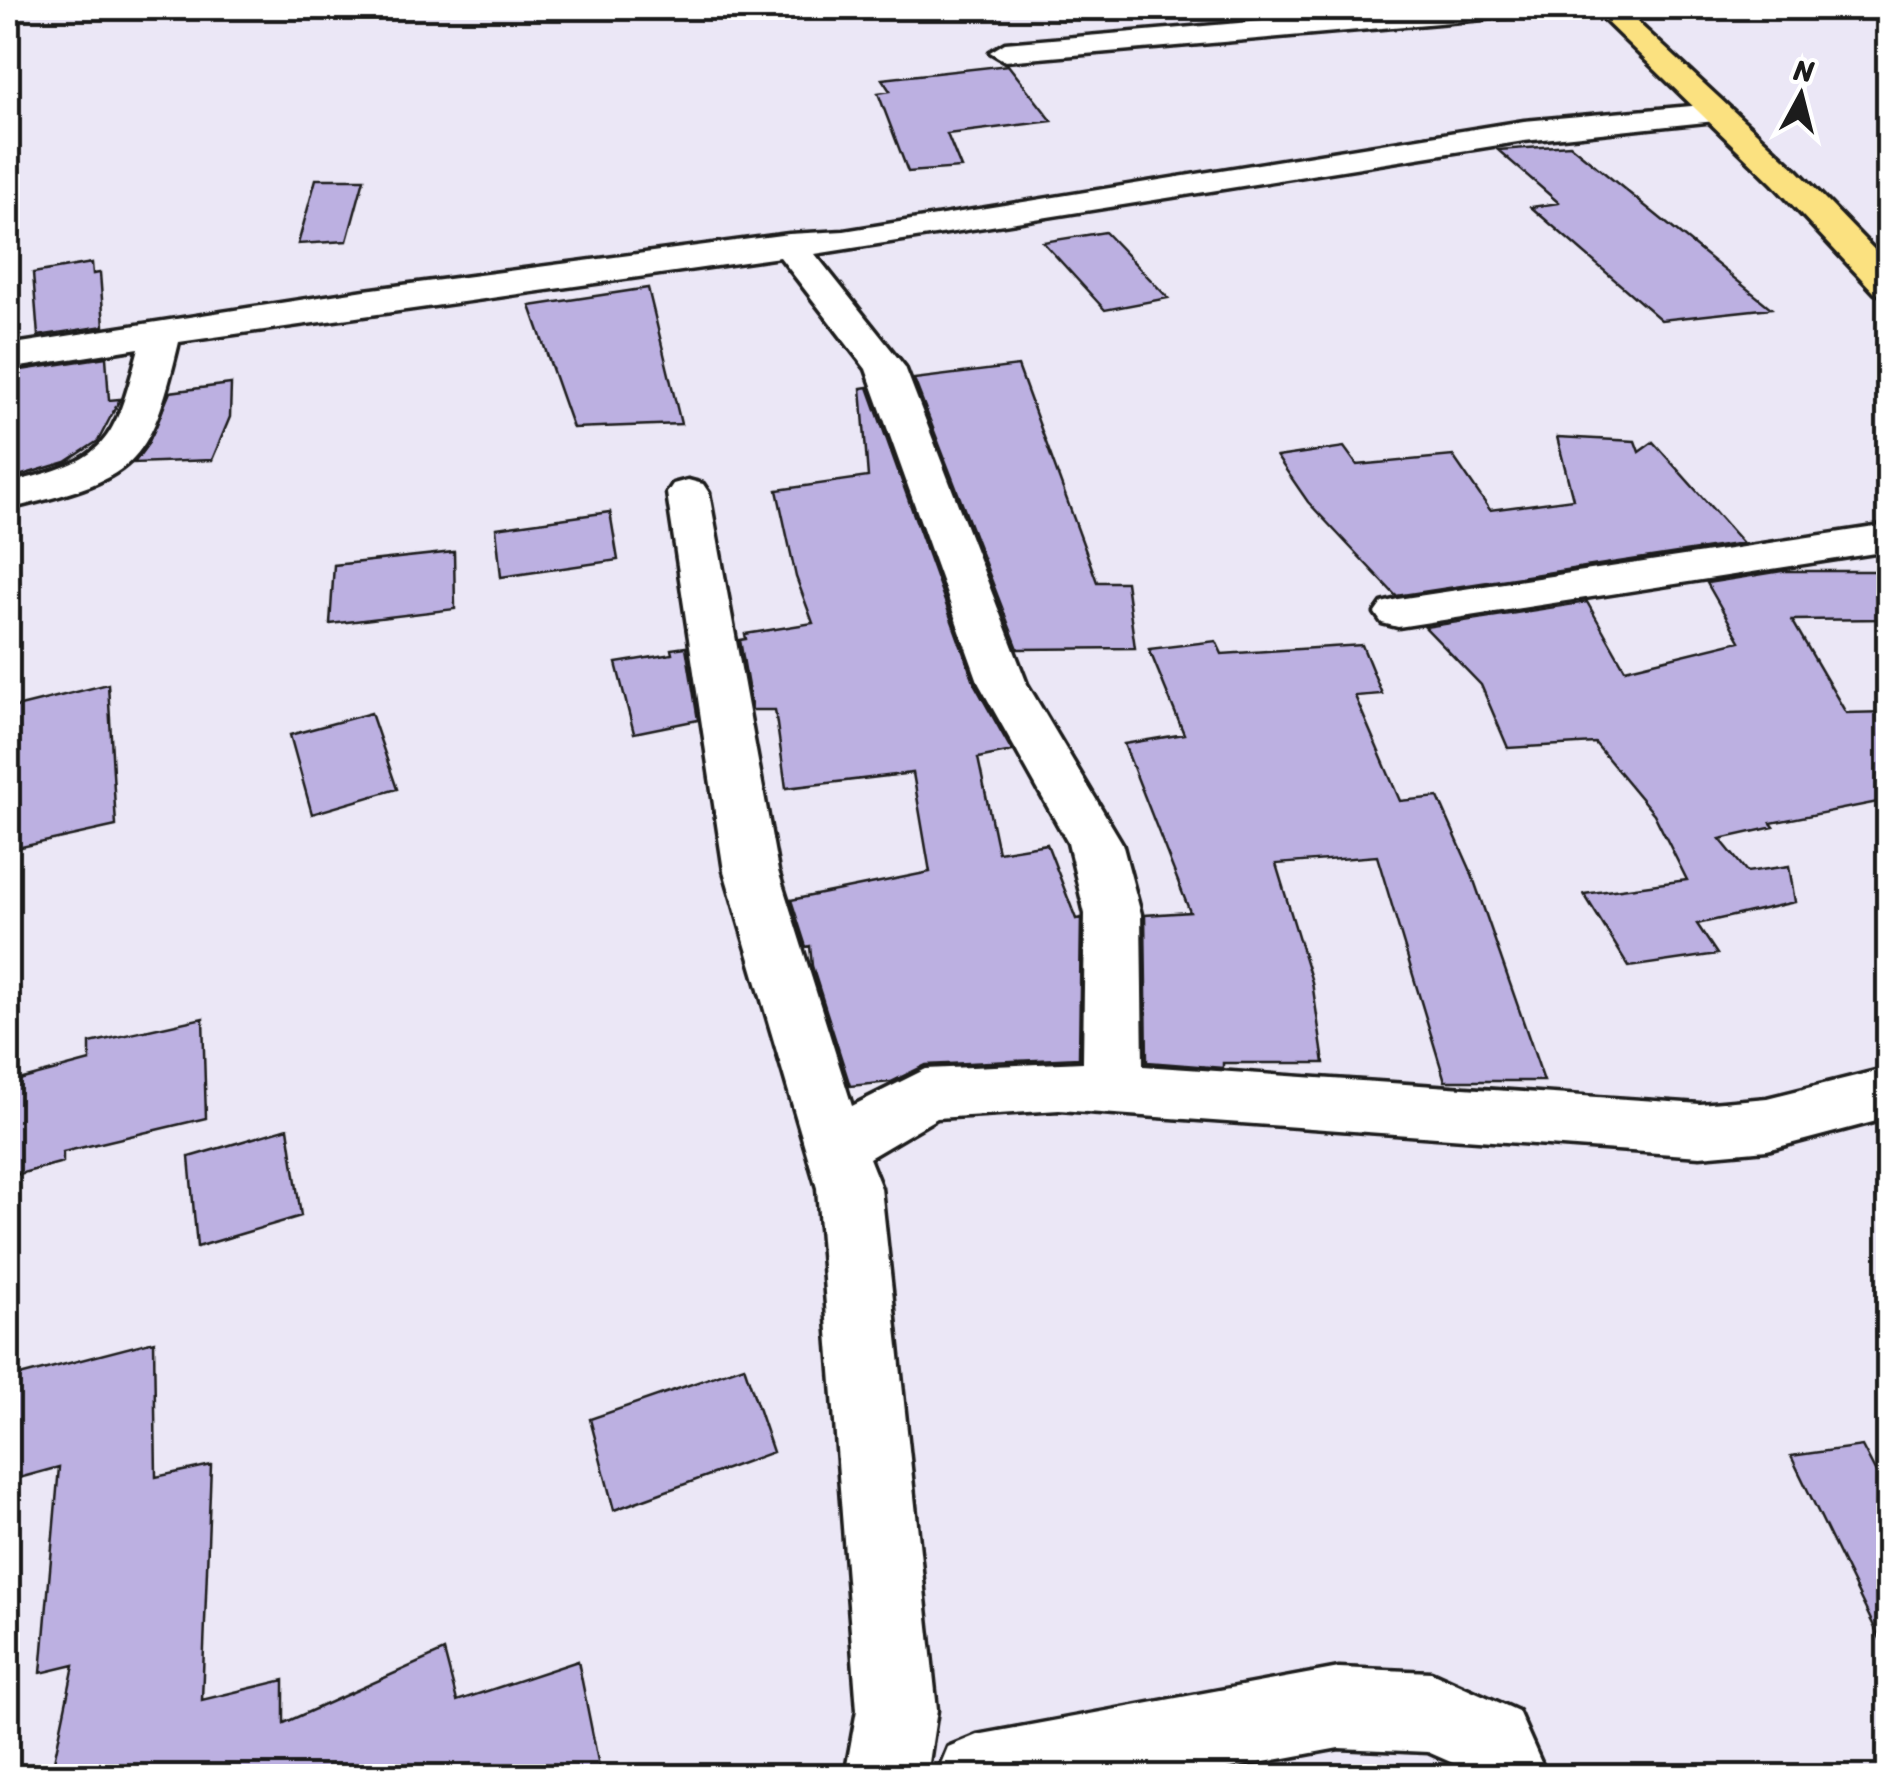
<svg xmlns="http://www.w3.org/2000/svg" width="1896" height="1784" viewBox="0 0 1896 1784" font-family="Sriracha,sans-serif">
	<style>
		.building { fill: #bcb0e1; stroke: #1c1c1c; stroke-width: 2.5 }
		.lines { fill: none; stroke-linecap: round; stroke-linejoin: round }
		.minor-casing { stroke: #1c1c1c; stroke-width: 7 }
		.major-casing { stroke: #1c1c1c; stroke-width: 7 }
		.minor { fill: #fff; fill-rule: evenodd }
		.major { fill: #fbe180; fill-rule: evenodd }
	</style>
	<rect width="100%" height="100%" fill="#ebe7f6"/>
	<filter id="ink" filterUnits="userSpaceOnUse"><feTurbulence type="fractalNoise" baseFrequency=".01" numOctaves="2"/><feDisplacementMap in="SourceGraphic" scale="20" xChannelSelector="R" yChannelSelector="G"/><feConvolveMatrix kernelMatrix="1 2 1 2 8 2 1 2 1" color-interpolation-filters="sRGB"/></filter>
	<g filter="url(#ink)">
		<path class="building" d="M1008,65L1052,121L947,134L961,168L908,172L878,93L890,91L882,79Z
			M1570,145L1771,308L1661,320L1531,207L1559,203L1498,150Z
			M316,179H364L347,241L298,244Z
			M1105,232L1168,298L1105,310L1043,242Z
			M92,263L93,274L100,273L104,326L38,336L33,273Z
			M648,288L681,424L573,428L530,306Z
			M106,357L109,400L120,399L98,441L66,462L12,478L19,441L8,443V372Z
			M1018,366L1097,582H1126L1135,648L1018,649L914,379Z
			M231,384L230,417L212,460L134,463L148,444L170,392Z
			M868,387L975,685L1012,751L978,758L998,852L1047,844L1076,919L1081,918L1079,1058L926,1065L891,1082L850,1086L812,966L810,946L806,947L791,900L930,872L913,773L786,788L775,710H752L740,640L746,639L745,634L813,623L796,577L777,490L868,477L861,388Z
			M1557,437L1635,441L1639,452L1653,442L1743,543L1396,596L1308,502L1277,457L1344,447L1357,465L1453,456L1490,510L1573,499Z
			M610,512L618,560L501,577L496,528Z
			M454,552L455,609L330,624L334,565Z
			M1782,571H1888V619L1792,620L1846,713L1888,712V800L1771,823L1774,827L1720,839L1747,872L1789,866L1795,902L1697,924L1717,954L1629,967L1584,894L1687,880L1654,814L1595,743L1508,748L1481,685L1425,627L1587,602L1625,669L1740,641L1707,583Z
			M1216,641L1222,654L1362,645L1382,694L1355,696L1400,801L1438,797L1470,869L1544,1081H1445L1377,856L1276,864L1312,982L1324,1063H1223V1068L1147,1062L1145,915L1190,912L1124,744L1184,734L1149,649Z
			M686,647L698,720L634,733L616,663L672,654L671,649Z
			M108,684L116,826L8,850V709Z
			M371,713L397,789L312,814L290,735Z
			M203,1018L206,1118L63,1152V1162L8,1177V1083L90,1061V1043Z
			M288,1128L301,1216L197,1247L189,1157Z
			M154,1341L156,1477L211,1465L202,1700L284,1680V1723L444,1651L457,1701L578,1661L601,1776H51L74,1665L41,1673L59,1467L8,1481V1379Z
			M744,1366L773,1452L614,1510L590,1419Z
			M1862,1446L1888,1496V1655L1791,1456Z"/>
		<g class="lines">
			<g class="minor-casing">
				<path id="minor" d="M1415,8H1521L1507,17L1005,61L990,52L1005,43Z
					M1714,104L1730,113L1725,120L1524,141L815,254L905,367L1027,684L1122,843L1141,914L1143,1066L1700,1104L1767,1098L1888,1068V1118L1767,1150L1700,1156L1059,1110L937,1118L869,1158L881,1188L937,1710L927,1776H845L857,1710L817,1188L724,871L667,493L673,484L688,480L703,484L709,493L778,871L852,1106L926,1069L1083,1062L1085,914L1068,843L979,684L866,369L780,257L179,342C149,469 134,479 8,509V483C108,460 113,445 139,348L8,369V345L365,290L789,234L844,231L1524,121Z
					M1888,525V551L1398,627L1382,623L1375,613L1382,603L1398,599Z
					M1339,1668L1431,1672L1518,1711L1547,1776H1465L1462,1767L1428,1752L1339,1748L1188,1776H936L948,1747L977,1735Z"/>
			</g>
			<g class="major-casing">
				<path id="major" d="M1592,8H1622L1797,170L1888,264V296L1875,293L1773,184Z"/>
			</g>
			<use href="#minor" class="minor"/>
			<use href="#major" class="major"/>
		</g>
	</g>
	<rect width="1896" height="1784" fill="none" stroke="#fff" stroke-width="40"/>
	<rect x="20" y="20" width="1856" height="1744" fill="none" stroke="#1c1c1c" stroke-width="4" filter="url(#ink)"/>
	<g transform="translate(1801 95) rotate(7)" stroke="#ffffff" stroke-width="8" paint-order="stroke">
	<path d="M0-8L18 38L0 25L-18 38Z" fill="#1c1c1c"/>
	<text y="-15" font-size="28" font-weight="bold" text-anchor="middle" fill="#1c1c1c">N</text>
	</g>
</svg>
